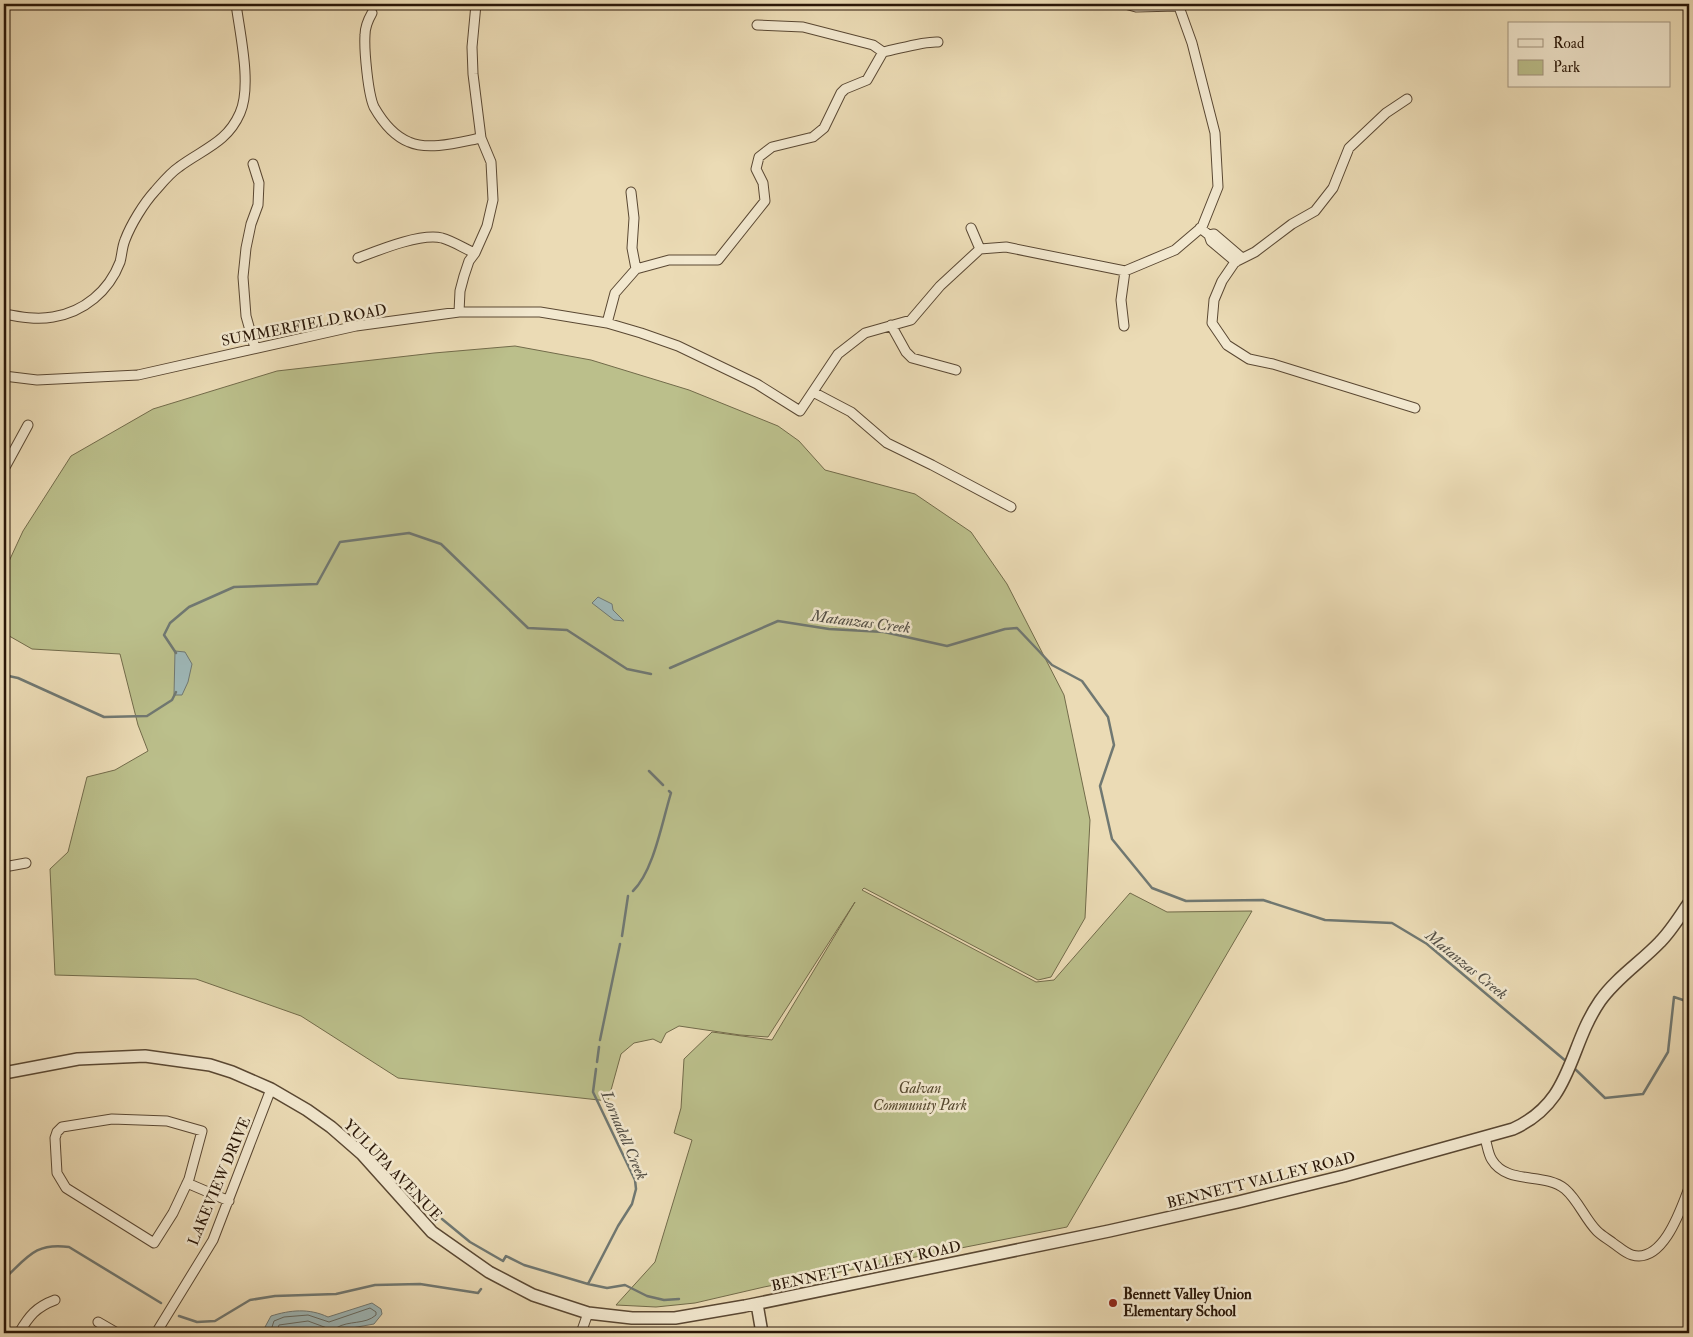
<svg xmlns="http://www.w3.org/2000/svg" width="1693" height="1337" viewBox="0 0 1693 1337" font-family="'IM FELL Double Pica',serif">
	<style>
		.green { fill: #bbbf8b; stroke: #726b4a }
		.water { fill: #9eb8b9; stroke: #707872 }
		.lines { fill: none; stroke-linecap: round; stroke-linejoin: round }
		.shore { stroke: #646860; stroke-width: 1 }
		.stream { stroke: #707872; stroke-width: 2.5 }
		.minor-casing { stroke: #5a4833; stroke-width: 11 }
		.tertiary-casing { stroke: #5a4833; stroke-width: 14 }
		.minor { stroke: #f2e8cf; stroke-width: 9 }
		.tertiary { stroke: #f2e8cf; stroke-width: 11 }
		.poi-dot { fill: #8f2418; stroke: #f2e8cf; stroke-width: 2 }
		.labels { text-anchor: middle; stroke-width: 5; stroke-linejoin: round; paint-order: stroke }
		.street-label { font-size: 15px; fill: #2a1708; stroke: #f2e8cf }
		.park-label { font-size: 15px; font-style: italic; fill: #56492f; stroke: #f2e8cf }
		.poi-label { font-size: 15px; font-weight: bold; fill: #2a1708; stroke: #f2e8cf; text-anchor: start }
		.water-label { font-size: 16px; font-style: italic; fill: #534f46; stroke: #f2e8cf }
	</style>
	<rect width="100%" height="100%" fill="#ebdbb5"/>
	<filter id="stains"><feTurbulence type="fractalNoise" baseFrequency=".004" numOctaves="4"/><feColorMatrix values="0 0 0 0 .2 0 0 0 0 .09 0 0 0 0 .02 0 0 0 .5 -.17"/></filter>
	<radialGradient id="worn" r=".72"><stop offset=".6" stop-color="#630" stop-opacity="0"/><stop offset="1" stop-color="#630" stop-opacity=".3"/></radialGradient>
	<path class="green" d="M515,346L591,360L689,390L778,426L799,441L825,470L915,494L971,532L1007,584L1064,695L1090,820L1085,918L1051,977L1038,980L864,888L862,890L1036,982L1054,980L1130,893L1167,912L1252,911L1067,1227L764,1287L695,1303L656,1307L616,1305L655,1262L692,1140L674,1133L681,1108L684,1059L712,1032L772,1040L855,902L768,1037L740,1035L679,1026L666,1033L661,1043L653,1039L634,1043L621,1054L608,1101L398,1078L301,1016L196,979L55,975L50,869L68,852L87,777L115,770L148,751L138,725L120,654L32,649L4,633V572L23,531L71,456L153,409L277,371L434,353Z"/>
	<path class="water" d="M598,597L612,604L613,610L624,621L614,620L592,603Z
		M175,651L185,652L192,664L188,682L182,695H174Z
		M372,1303L381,1309L382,1314L374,1324L346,1329L335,1333H265V1327L271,1316C290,1310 309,1308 328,1317Z"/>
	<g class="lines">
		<path class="shore" d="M270,1333L274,1321L284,1317L308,1315L329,1322L370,1308L376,1312V1315C365,1325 349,1320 336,1328L335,1333
			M276,1333L279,1325L308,1321L327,1328L328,1333"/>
		<path class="stream" d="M176,653L164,635L170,623L189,607L234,587L317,584L340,542L409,533L441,544L528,628L567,630L627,669L651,674
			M670,668L778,621L829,629L884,632L947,646L1005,629L1017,628L1052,665L1082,681L1108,717L1114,745L1100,786L1112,839L1152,888L1186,901L1263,900L1325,920L1392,923L1427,944L1567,1062
			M4,675L18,678L104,717L147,716L172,700L176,692
			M649,771L663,785
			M633,891C654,870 662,822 671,793L669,791
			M622,936L628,896
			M600,1040L620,944
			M597,1062L599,1047
			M1573,1067L1605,1098L1643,1094L1668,1052L1674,997L1689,1002
			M442,1219L470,1242L503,1261L506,1256L524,1265L588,1284L618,1226L632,1204L636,1189L635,1180L593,1092L596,1069
			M4,1279C27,1258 35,1242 69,1247L161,1303
			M588,1284L607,1288L625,1285L647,1296L664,1300L679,1299
			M179,1316L197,1322L215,1321L250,1300L275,1296L336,1294L375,1285L420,1284L478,1293L481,1289"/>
		<g class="minor-casing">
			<path id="minor" d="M1125,4L1136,7L1178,6
				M372,13C368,20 365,27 365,35C364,50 368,94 374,107C382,121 394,136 409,142C429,151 460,142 481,138
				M757,25L803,27L873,45L883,52
				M1407,99L1386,113L1349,148L1333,188L1315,211L1292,224L1255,252L1235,262L1222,281L1214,300L1212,323L1227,345L1249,359L1273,364L1415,408
				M253,164L259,183L258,205L251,224L246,248L243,277L246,316L255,348
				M631,192L634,218L632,248L636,269
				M971,228L980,249
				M1200,228L1209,235L1211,241L1236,262
				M1209,235L1214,234L1242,258
				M358,258C379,250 420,233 442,238C453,241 465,249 475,253
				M459,312L460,291L464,276L469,261L475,253L487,226L493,200L491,162L481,138L473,74L472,47L476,4
				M4,314C20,317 37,320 53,317C84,312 109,291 120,262C122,255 122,247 125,240C131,224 144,203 155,191C162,183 170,173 179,167C203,149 227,143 240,113C252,86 240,34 236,4
				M607,323L615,293L636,269L669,260H718L765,201L763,183L756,169L759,157L772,147L813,137L824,128L841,93L845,89L867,80L883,52C899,49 924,41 938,42
				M891,325L906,352L912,358L956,370
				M1124,326L1121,300L1125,271
				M4,376L37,380L138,375L356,326L459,312H540L607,323L641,333L678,346L757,384L800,411L838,354L865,333L911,320L940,286L980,249L1006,247L1125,271L1175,250L1202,227L1218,187L1215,133L1192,43L1178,4
				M813,392L851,412L887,443L932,465L1011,507
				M4,469L28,425
				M4,867L26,863
				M112,1119L167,1121L202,1131L189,1179L173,1213L154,1243L66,1188L57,1173L55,1138L57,1132L62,1127Z
				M1485,1138C1487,1144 1488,1154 1492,1160C1507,1185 1544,1172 1565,1189C1578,1200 1585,1219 1597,1231C1602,1236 1608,1239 1613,1243C1619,1247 1625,1253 1632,1255C1663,1264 1681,1209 1689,1188
				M187,1183L229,1201
				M98,1322L117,1333
				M19,1333C29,1316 36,1307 55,1300
				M156,1333L213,1240L271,1089
				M581,1333L588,1313"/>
		</g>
		<g class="tertiary-casing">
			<path id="tertiary" d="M4,1073L78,1059L145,1056L210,1065L232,1072L271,1089L307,1110L331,1127L362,1154L432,1232L489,1272L533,1295L588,1313L632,1318H675L745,1306L1109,1231L1238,1202L1344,1176L1513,1129C1574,1101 1567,1049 1600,1001C1616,978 1641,962 1660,942C1671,931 1680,916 1689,903
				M757,1304L762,1333"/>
		</g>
		<use href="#minor" class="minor"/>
		<use href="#tertiary" class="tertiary"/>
	</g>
	<circle class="poi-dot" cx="1113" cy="1303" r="5"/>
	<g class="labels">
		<g class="street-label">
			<text transform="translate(304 325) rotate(-11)" y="5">SUMMERFIELD ROAD</text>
			<text transform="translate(393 1170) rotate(46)" y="5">YULUPA AVENUE</text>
			<text transform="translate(1261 1180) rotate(-14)" y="5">BENNETT VALLEY ROAD</text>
			<text transform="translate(219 1181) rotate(-67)" y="5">LAKEVIEW DRIVE</text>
			<text transform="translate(866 1266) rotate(-12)" y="5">BENNETT VALLEY ROAD</text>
		</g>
		<g class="park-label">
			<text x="920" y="1093">Galvan<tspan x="920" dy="17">Community Park</tspan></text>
		</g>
		<g class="poi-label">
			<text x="1123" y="1299">Bennett Valley Union<tspan x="1123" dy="17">Elementary School</tspan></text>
		</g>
		<g class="water-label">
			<text transform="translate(861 621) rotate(7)" y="6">Matanzas Creek</text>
			<text transform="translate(1467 964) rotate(39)" y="6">Matanzas Creek</text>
			<text transform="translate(625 1135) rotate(67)" y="6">Lornadell Creek</text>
		</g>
	</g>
	<rect width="1693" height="1337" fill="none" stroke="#ebdbb5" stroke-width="20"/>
	<rect x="5" y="5" width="1683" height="1327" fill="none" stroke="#2a1708" stroke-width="2.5"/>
	<rect x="10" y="10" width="1673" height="1317" fill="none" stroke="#2a1708"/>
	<rect x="1508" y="22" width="162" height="65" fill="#f2e8cf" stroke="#a2947f"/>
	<rect x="1518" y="39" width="25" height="8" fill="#f2e8cf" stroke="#a2947f"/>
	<text x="1553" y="48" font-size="15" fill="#2a1708">Road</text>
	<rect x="1518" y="60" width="25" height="15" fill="#bbbf8b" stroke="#a2947f"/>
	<text x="1553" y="72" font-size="15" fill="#2a1708">Park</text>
	<rect width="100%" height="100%" filter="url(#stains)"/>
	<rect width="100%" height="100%" fill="url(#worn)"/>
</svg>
